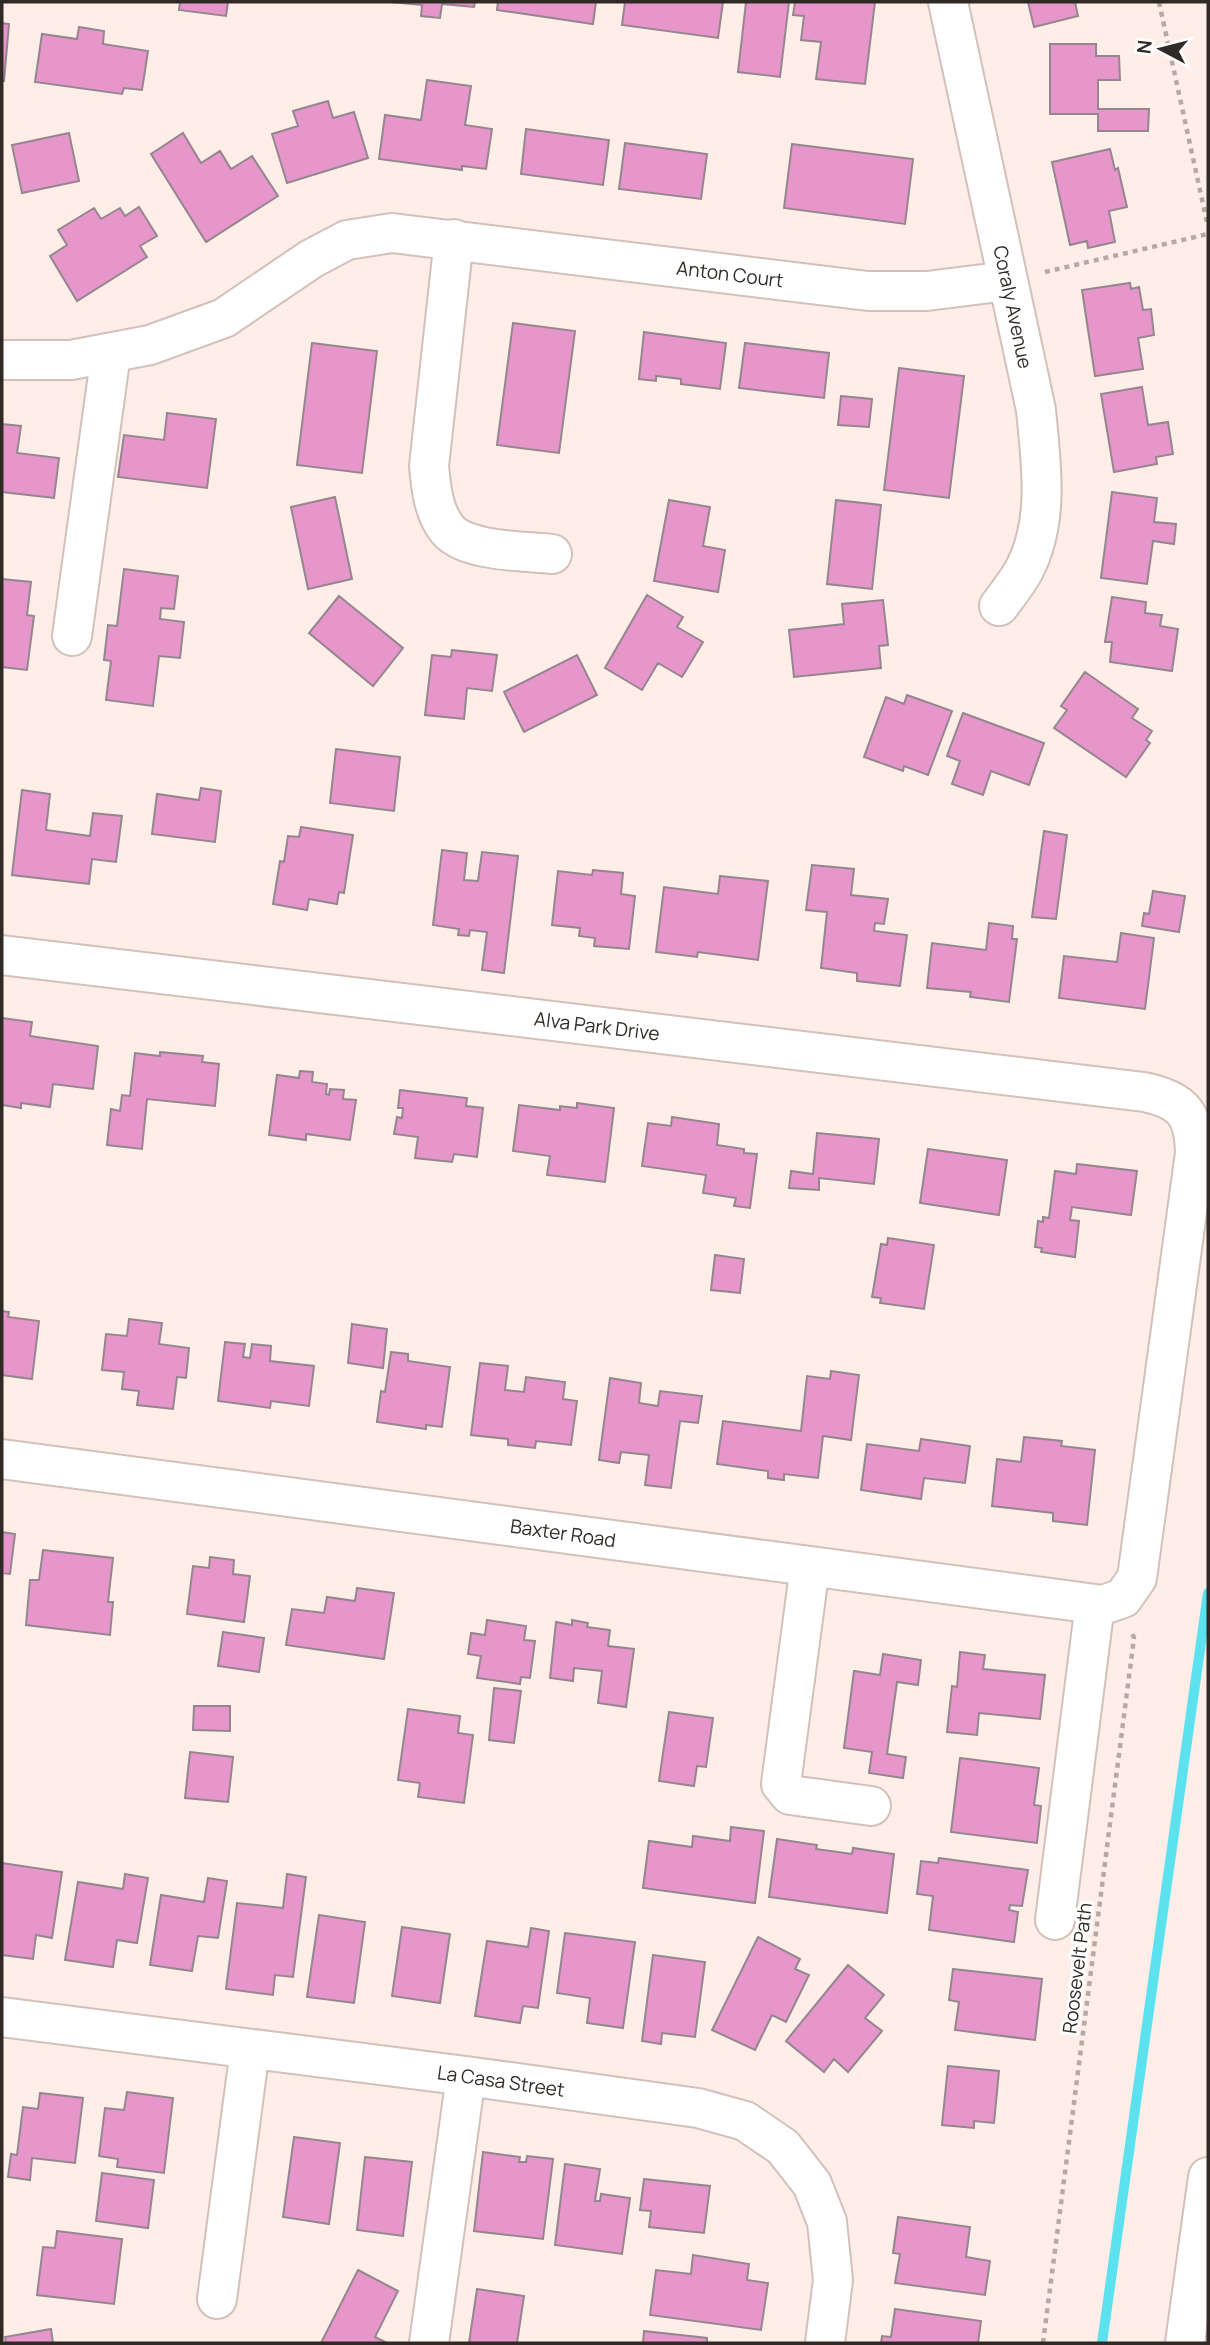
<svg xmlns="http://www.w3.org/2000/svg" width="1210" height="2345" viewBox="0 0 1210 2345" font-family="Manrope,sans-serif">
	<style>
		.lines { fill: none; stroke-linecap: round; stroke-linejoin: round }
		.stream { stroke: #5ce2ef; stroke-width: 10 }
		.building { fill: #e796cb; stroke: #94868f; stroke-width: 2 }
		.minor-casing { stroke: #d1c1ba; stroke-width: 42 }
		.major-casing { stroke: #d1c1ba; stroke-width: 42 }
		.path { stroke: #b6a9a3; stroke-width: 4.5; stroke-dasharray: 5 5; stroke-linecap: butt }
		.minor { stroke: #fff; stroke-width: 38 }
		.major { stroke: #fff; stroke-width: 38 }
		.labels { text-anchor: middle; stroke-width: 6; stroke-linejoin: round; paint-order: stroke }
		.street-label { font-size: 19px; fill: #302a27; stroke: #fff }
	</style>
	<rect width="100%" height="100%" fill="#ffeee7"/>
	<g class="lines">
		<path class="stream" d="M1102,2343L1208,1593"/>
	</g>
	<path class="building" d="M180,2H228L226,16L179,10Z
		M390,2H475L474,7L442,4L440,18L421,16L422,5Z
		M498,2H596L593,24L497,10Z
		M625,2H723L718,38L622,25Z
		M746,2H789L780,77L738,72Z
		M795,2H875L865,84L816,79L821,42L801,40L804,16L793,15Z
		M1028,2H1075L1078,16L1034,27Z
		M2,23L9,24L4,81H2Z
		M79,27L104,31L103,44L148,51L142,90L124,88L122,94L35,82L42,34L77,39Z
		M1050,44H1096V56H1119L1120,80H1098V109H1149L1148,131H1098V114H1050Z
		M427,80L471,86L465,125L492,129L486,169L462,166V170L379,159L385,115L421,120Z
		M328,101L333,118L354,112L368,158L287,183L272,134L298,126L293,111Z
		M526,129L609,140L603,185L521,174Z
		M69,133L79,181L22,193L12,145Z
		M183,133L201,163L220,151L231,169L252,156L278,196L206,242L151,154Z
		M625,143L707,154L701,199L619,189Z
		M792,144L913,159L905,224L784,208Z
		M1110,149L1115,170L1118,168L1127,207L1109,211L1115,242L1088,248L1087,241L1070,245L1052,162Z
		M139,207L157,236L140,246L147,257L77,301L50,256L67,245L58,230L94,208L101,219L120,208L125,216Z
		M1130,283L1131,289L1139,287L1143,310L1151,309L1154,335L1138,338L1143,369L1095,376L1082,290Z
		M513,323L575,331L559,453L497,445Z
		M644,332L726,343L720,389L681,384V379L656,376V381L639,379Z
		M312,343L377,351L362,473L297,465Z
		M745,343L829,353L824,398L739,388Z
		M899,368L964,376L949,498L884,490Z
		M1142,387L1148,425L1168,422L1173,454L1156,457L1157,464L1114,472L1101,394Z
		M841,396L872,399L869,427L838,425Z
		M167,413L216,419L207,488L118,477L124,435L164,440Z
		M2,424L21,426L17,453L59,458L54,498L2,492Z
		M1112,492L1157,498L1154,522L1176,524L1174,544L1153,541L1147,584L1101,578Z
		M335,497L352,579L308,589L291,507Z
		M669,500L710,507L703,546L725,550L718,592L654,581Z
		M836,500L881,505L872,589L827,584Z
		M124,569L178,576L174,609L161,608L160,619L184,622L180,658L159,656L153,706L106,700L111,661L104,660L108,625L117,626Z
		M2,579L31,582L27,615L34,616L27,670L2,667Z
		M647,595L683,617L677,627L703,642L682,677L658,663L642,690L605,668Z
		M339,596L403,648L373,686L309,633Z
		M1112,597L1146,602L1145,613L1162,615L1160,626L1178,629L1172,671L1110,662L1112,642H1105Z
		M883,600L888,645L879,646L881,668L794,677L789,630L844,624L842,604Z
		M452,650L497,655L492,691L467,688L464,719L425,715L432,655L451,657Z
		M577,655L597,695L524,732L504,692Z
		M1085,672L1138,709L1132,718L1152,731L1146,740L1150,743L1126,777L1054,728L1067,710L1061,706Z
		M907,695L952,711L928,775L904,766L903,771L864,757L886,697L904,704Z
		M963,713L1044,743L1029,785L991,771L983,795L952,784L960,761L947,756Z
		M336,749L400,757L394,811L330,803Z
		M201,788L221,791L215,842L152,834L157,794L199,800Z
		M22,790L50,794L46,830L90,836L93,813L122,816L116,862L92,859L89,884L12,875Z
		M301,827L353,835L344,893L339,892L337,904L309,899L307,910L273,904L280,861L284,862L288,836L299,837Z
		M1044,831L1067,835L1056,919L1032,917Z
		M442,850L467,853L464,880L478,881L482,852L518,856L504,973L482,970L487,932L470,930L469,936L458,935L459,929L433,925Z
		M812,865L854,869L851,895L888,899L884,924L875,923L874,931L907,935L900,986L857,981V973L821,968L827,912L806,910Z
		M593,870L623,873L621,894L635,896L629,949L594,946L595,938L579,936L580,928L552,925L558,871L592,875Z
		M720,876L768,881L758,960L698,952L697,957L656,952L664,887L718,894Z
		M1153,891L1185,896L1179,932L1142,926L1144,913L1149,914Z
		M989,923L1013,926L1012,939H1017L1009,1002L970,997L971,992L927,988L932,943L986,950Z
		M1121,933L1154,938L1145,1009L1059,998L1064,956L1117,962Z
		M2,1018L32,1022L30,1036L98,1046L93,1089L53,1084L50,1107L21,1103V1108L2,1105Z
		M160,1052L203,1056L202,1062L219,1064L215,1106L147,1099L142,1149L107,1145L111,1109L120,1111L122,1095L130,1096L135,1053L160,1056Z
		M300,1071L313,1072L312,1082L327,1084L326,1094L329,1095L330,1089L344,1090L343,1099L356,1100L350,1140L306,1134V1140L269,1135L277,1075L299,1078Z
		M400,1090L467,1098L466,1106L483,1108L477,1157L454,1154L452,1162L415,1158L418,1137L394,1134L397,1117L402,1118L403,1108H398Z
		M577,1103L614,1108L605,1182L547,1175L550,1156L513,1151L519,1105L560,1110V1106L577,1108Z
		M672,1117L719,1124L717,1145L744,1149V1153L757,1154L750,1208L734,1206L736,1198L703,1193L706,1175L642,1166L648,1123L671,1126Z
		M817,1133L879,1139L874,1184L819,1178V1190L789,1188L791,1171L813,1174Z
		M928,1149L1007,1160L999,1215L920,1203Z
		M1077,1164L1137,1171L1131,1215L1072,1207L1070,1220L1079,1221L1075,1257L1041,1252L1042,1248L1035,1247L1038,1221L1043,1222V1217L1049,1218L1055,1171L1076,1174Z
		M888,1238L934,1245L924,1309L880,1303L881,1298L872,1297L881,1244L887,1245Z
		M715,1255L744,1259L740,1293L711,1290Z
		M2,1311L9,1312L8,1317L39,1321L32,1379L2,1375Z
		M129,1319L162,1323L159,1344L189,1348L186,1378L177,1377L173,1409L137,1405L139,1391L122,1389L124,1372L102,1370L106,1334L127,1336Z
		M352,1324L387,1329L383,1368L348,1363Z
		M225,1342L245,1344L243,1357L250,1358L252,1344L271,1346L270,1361L314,1366L309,1406L271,1401L270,1408L218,1401Z
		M391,1352L408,1354V1361L450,1367L442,1427L426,1425V1429L377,1422L381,1391L385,1392Z
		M480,1363L508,1366L505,1390L524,1392L526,1377L565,1382L563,1399L577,1401L571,1445L536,1441L535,1448L508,1445V1439L471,1435Z
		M831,1371L859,1375L851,1440L823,1436L818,1478L784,1474V1480L768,1478V1471L717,1464L723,1421L801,1431L807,1376L830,1379Z
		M610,1378L641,1383L639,1403L658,1406L660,1391L702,1396L698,1423L680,1421L671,1488L645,1485L649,1455L621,1452L619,1463L599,1460Z
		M1024,1437L1062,1441L1061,1446L1095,1450L1087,1525L1053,1521V1513L992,1506L997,1459L1021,1462Z
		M921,1439L970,1446L965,1483L924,1478L921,1499L861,1490L867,1444L919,1451Z
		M2,1532L15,1534L10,1574L2,1573V1578Z
		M43,1550L113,1558L108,1602H113L110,1635L26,1625L30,1580H39Z
		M210,1557L234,1560L233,1574L250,1576L244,1622L187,1614L193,1566L209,1568Z
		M357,1588L394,1593L384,1659L286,1645L292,1609L324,1613L327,1597L355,1601Z
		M487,1620L526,1626L524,1640L535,1641L530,1678L521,1677L520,1684L477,1678L481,1656L468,1654L471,1633L485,1635Z
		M572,1620L588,1623L587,1627L610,1630L608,1646L634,1649L626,1707L598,1703L602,1671L574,1668L573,1681L550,1678L556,1622L572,1625Z
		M223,1632L264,1638L259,1672L218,1666Z
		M960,1652L985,1655L983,1669L1045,1675L1040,1719L979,1713L977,1735L947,1732L952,1686L957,1687Z
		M883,1654L921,1660L918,1685L897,1682L887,1754L906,1757L903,1778L869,1773L872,1752L844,1748L854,1671L880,1675Z
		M494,1688L521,1691L514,1743L489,1740Z
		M194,1706H230V1731L193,1730Z
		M408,1709L460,1716L458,1733L473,1735L464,1803L418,1797L420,1783L398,1780Z
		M669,1712L713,1718L706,1767L697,1766L694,1786L659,1781Z
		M190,1752L233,1757L228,1802L185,1798Z
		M960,1758L1039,1768L1034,1805L1041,1806L1037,1843L951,1832Z
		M731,1827L764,1831L755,1903L643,1888L649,1841L692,1847L693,1836L730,1841Z
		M777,1839L817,1845L816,1849L852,1854L853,1848L894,1854L887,1913L769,1897Z
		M939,1858L1028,1870L1022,1906L1010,1905L1009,1910L1018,1912L1014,1942L929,1930L933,1896L917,1894L921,1861L938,1863Z
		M2,1863L62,1872L52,1938L36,1935L33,1959L2,1955Z
		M125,1874L148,1878L137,1943L117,1940L113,1967L65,1960L78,1882L123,1889Z
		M287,1874L306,1877L293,1977L275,1975L273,1995L226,1989L237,1903L283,1908Z
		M208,1878L227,1881L218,1938L198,1936L192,1971L150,1965L161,1895L204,1902Z
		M319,1915L365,1922L354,2003L307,1997Z
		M402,1927L450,1934L440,2003L392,1996Z
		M531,1928L549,1931L538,2008L523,2006L520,2023L475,2016L487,1941L528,1947Z
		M565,1933L635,1942L623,2028L587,2023L590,1998L557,1993Z
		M758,1937L800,1959L795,1969L809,1975L786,2022L772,2015L755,2050L712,2030Z
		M653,1955L705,1962L695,2037L662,2033L661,2044L642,2041Z
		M848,1965L884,1995L865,2018L882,2031L848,2072L834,2059L824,2072L786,2041Z
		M953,1969L1042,1979L1035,2040L955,2030L959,2002L949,2000Z
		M948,2066L999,2071L994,2123L974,2121V2128L942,2125Z
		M127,2092L173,2098L164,2173L117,2167L118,2159L99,2156L105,2108L124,2110Z
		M40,2093L83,2098L75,2163L32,2158L30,2180L8,2177L11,2154L17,2155L23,2107L38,2109Z
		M294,2137L340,2143L329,2224L283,2217Z
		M483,2152L520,2157L519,2162H526L527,2156L553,2159L543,2239L474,2231Z
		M365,2157L412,2162L403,2236L357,2230Z
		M565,2164L600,2169L595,2201H600L601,2194L630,2198L622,2254L555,2245Z
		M102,2173L154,2180L148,2228L96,2221Z
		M644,2179L710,2186L704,2233L649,2227L651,2211L640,2210Z
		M898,2217L970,2227L966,2257L990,2261L985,2295L895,2283L900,2254L893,2253Z
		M57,2231L122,2239L114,2304L37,2295L43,2247L55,2248Z
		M693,2255L749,2264L747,2280L768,2283L761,2330L650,2315L656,2270L691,2274Z
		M358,2270L398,2291L375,2337L387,2343H321Z
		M477,2289L524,2296L517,2343H469Z
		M895,2309L981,2321L978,2343H881L882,2336L891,2337Z
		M51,2329L53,2343H6L5,2337Z
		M644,2331L707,2338V2343H643Z"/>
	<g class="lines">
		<g class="minor-casing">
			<path id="minor" d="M948,2L1036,410C1041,463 1050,521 1024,570C1017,583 1007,595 999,606
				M454,239L429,466C431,487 433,511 447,529C465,552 525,551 552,554
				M2,360H71L150,345L224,318L311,259L347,240L392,233L868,291H927L1007,281
				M72,636L111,353
				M2,955L1144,1092C1183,1100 1194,1114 1195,1153L1137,1578L1123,1598L1103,1605L2,1459
				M810,1566L781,1784L790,1795L871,1806
				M1055,1920L1095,1604
				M2,2017L466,2076L698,2108L745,2121L783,2147L812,2184L827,2222L833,2280L825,2343
				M217,2299L250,2049
				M429,2343L466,2076"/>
		</g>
		<g class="major-casing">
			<path id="major" d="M1185,2343L1208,2177"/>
		</g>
		<path class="path" d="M1159,2L1208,227
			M1045,272L1208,234
			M1043,2343L1134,1638L1132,1633"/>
		<use href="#minor" class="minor"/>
		<use href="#major" class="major"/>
	</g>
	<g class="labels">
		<g class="street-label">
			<text transform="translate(730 274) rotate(7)" y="7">Anton Court</text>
			<text transform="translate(1013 307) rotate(78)" y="7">Coraly Avenue</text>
			<text transform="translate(597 1026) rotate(7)" y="7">Alva Park Drive</text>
			<text transform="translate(563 1533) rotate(8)" y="7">Baxter Road</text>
			<text transform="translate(1077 1968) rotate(-83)" y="7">Roosevelt Path</text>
			<text transform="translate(501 2081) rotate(8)" y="7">La Casa Street</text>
		</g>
	</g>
	<rect width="1210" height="2345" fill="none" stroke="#302a27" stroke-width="7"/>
	<g transform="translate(1161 49) rotate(277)" stroke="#ffffff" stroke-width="5" paint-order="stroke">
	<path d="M0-5L12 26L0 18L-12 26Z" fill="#302a27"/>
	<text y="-10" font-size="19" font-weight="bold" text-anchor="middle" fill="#302a27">N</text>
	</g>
</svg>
